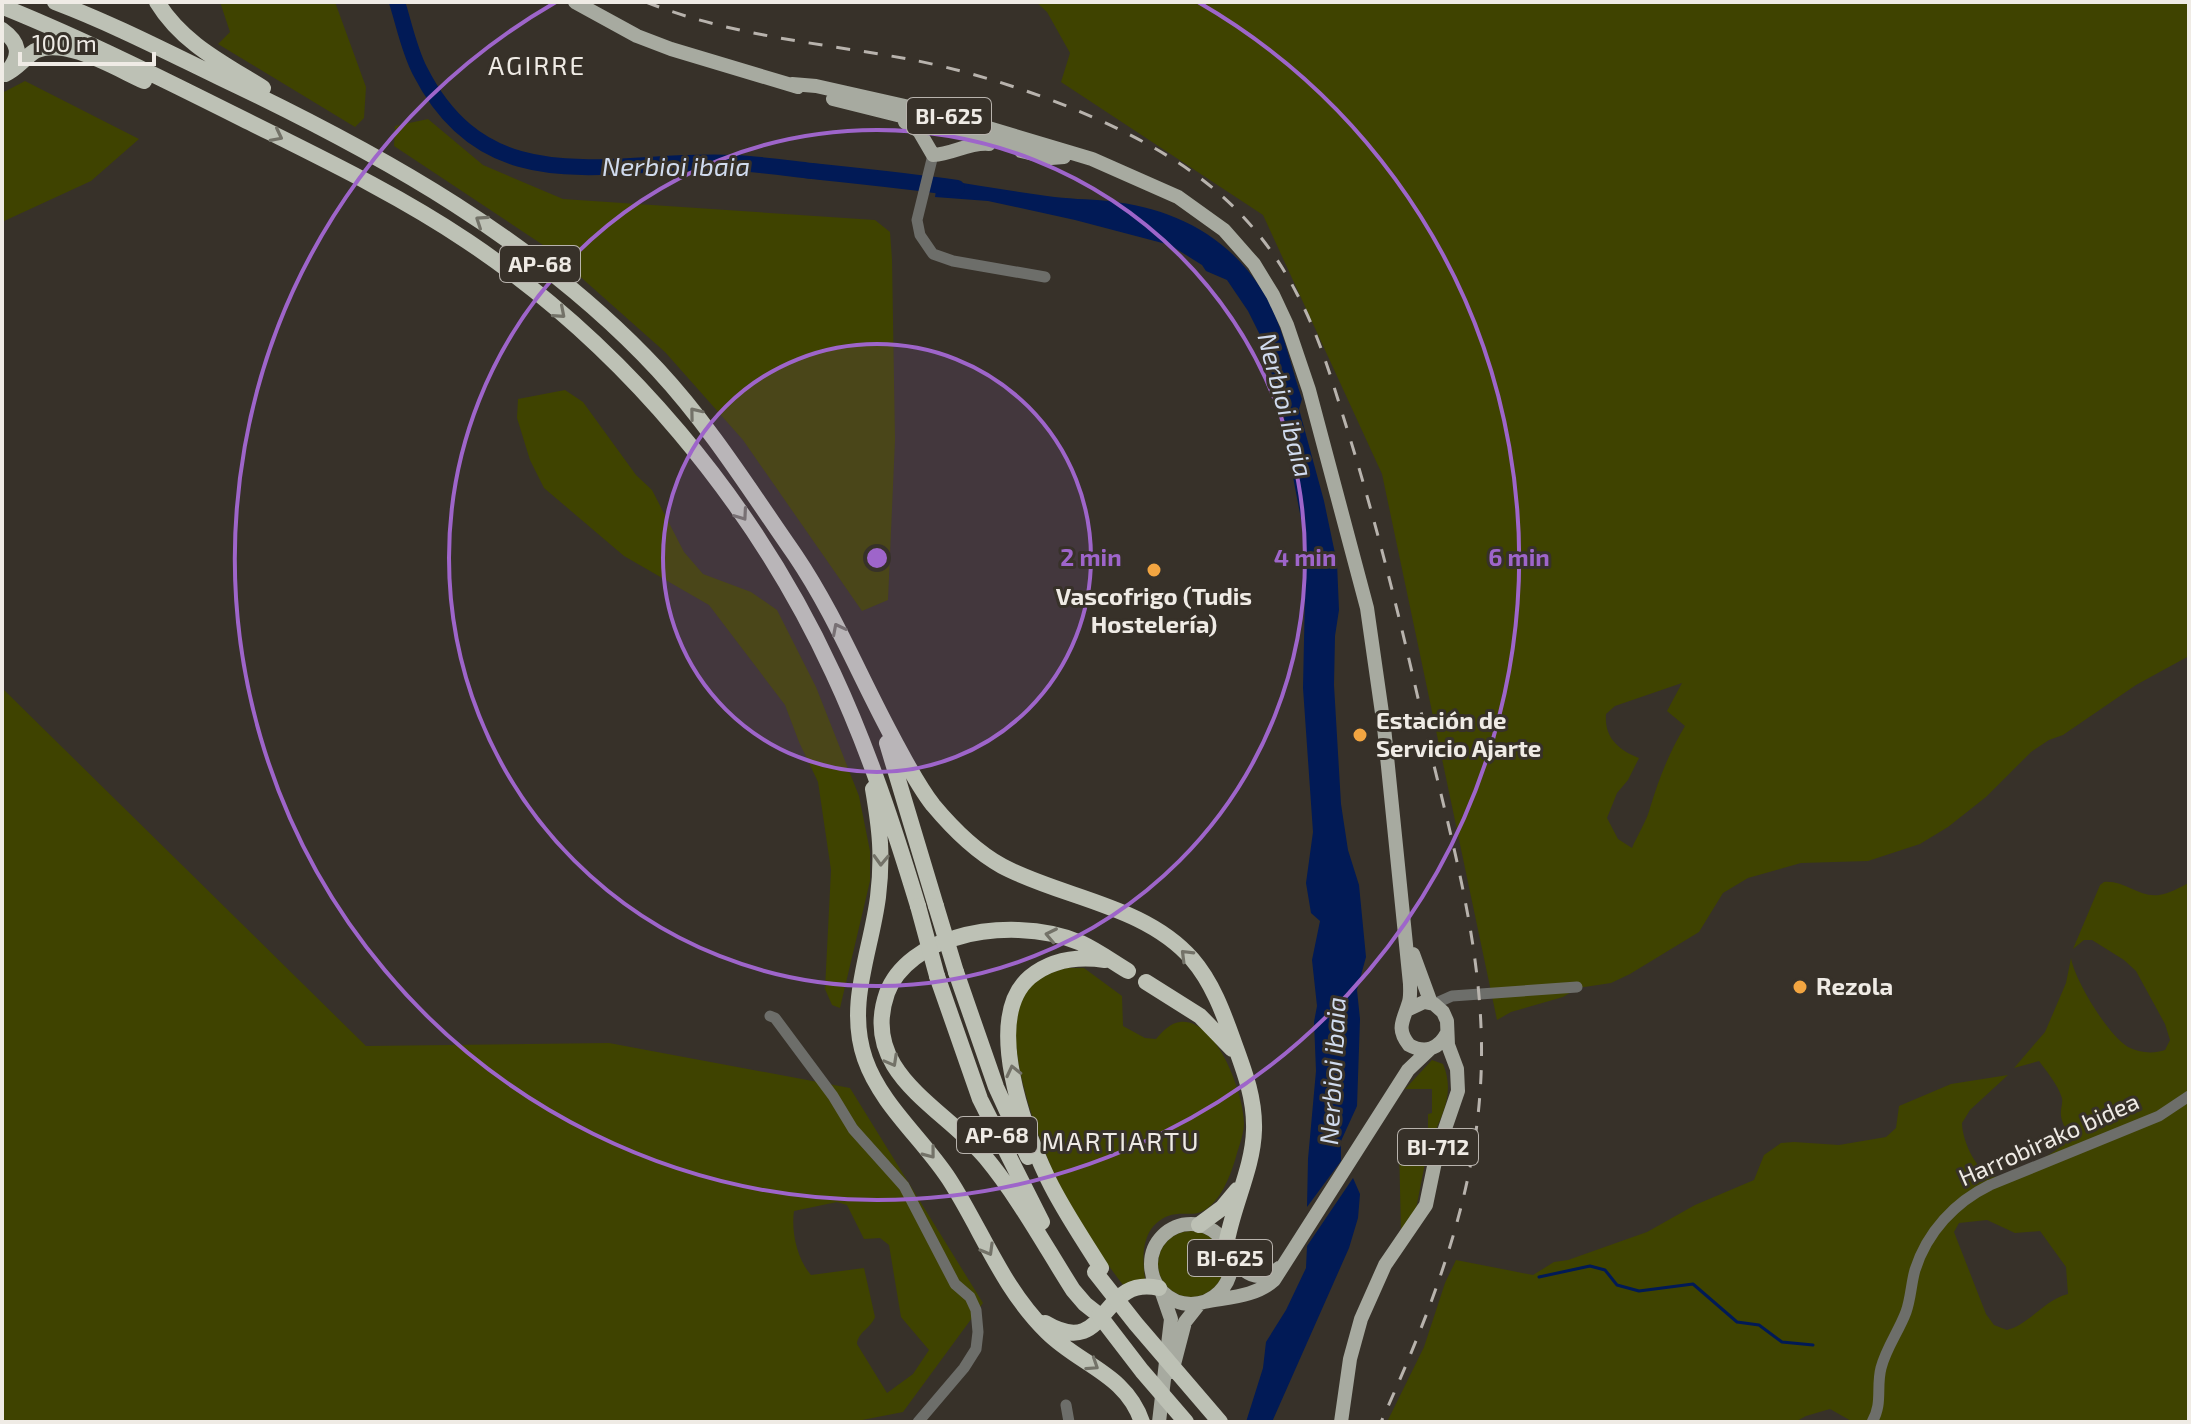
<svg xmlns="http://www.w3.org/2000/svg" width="2191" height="1424" viewBox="0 0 2191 1424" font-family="'Exo 2',sans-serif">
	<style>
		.green { fill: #3f4300; fill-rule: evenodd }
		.water { fill: #011a56 }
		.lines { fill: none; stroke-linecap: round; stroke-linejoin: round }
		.stream { stroke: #011a56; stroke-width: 3 }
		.river { stroke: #011a56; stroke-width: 16 }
		.minor { stroke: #6d6e6a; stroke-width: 11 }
		.major { stroke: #a7aaa0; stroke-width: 14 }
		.highway { stroke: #bdc1b5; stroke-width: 16 }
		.rail { stroke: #b8b3ad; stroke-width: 3; stroke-dasharray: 14 14; stroke-linecap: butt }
		.highway-bridge { stroke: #bdc1b5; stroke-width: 16 }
		.oneway { stroke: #737268 }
		.ring { fill: none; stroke: #9e65ca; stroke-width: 4 }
		.poi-dot { fill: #f2a541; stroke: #373129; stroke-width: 3 }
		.labels { text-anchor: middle; stroke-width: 6; stroke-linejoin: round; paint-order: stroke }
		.shield { fill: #373129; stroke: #b8b3ad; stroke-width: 2 }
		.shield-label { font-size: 22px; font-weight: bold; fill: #efebe5 }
		.poi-label { font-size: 24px; font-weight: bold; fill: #efebe5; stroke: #373129; text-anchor: start }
		.street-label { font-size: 24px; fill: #efebe5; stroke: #373129 }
		.neighbourhood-label { font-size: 26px; letter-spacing: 2px; fill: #efebe5; stroke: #373129 }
		.water-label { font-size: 26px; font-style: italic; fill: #d0dbee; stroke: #373129 }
		.centre { fill: #9e65ca; stroke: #373129; stroke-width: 4 }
		.ring-label { font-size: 24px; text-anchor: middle; font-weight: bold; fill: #9e65ca; stroke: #373129; stroke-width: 6; stroke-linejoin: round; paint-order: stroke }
	</style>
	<rect width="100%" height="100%" fill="#373129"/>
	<path class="green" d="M220,2H335L366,87L364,118L355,127L218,44L230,32Z
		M1036,2H2189V656L2136,685L2063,735L2049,740L2031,752L1986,797L1948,827L1920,844L1868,861L1801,863L1748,878L1723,893L1699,932L1630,974L1611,983L1578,988L1563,997L1511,1012L1497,1020L1382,474L1263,215L1061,82L1070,53L1047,12ZM1682,683L1667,711L1685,726C1669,753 1659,778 1650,808C1647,820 1637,836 1632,848L1618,839L1607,818L1617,793L1628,780L1639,758C1619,750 1604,738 1606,714L1615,706Z
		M25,81L139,139L91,181L2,222V93Z
		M428,119L483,165L563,199L875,220L890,232L892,259L895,440L888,600L862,611L743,440L665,352L549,249L394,146L395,126Z
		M565,390L583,402L636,475L652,490L684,552L703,574L751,592L777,610L816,687L859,796L870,851V881L840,1008L832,1005L825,989L831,870L818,782L799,742L785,705L709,605L624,556L544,488L530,460L517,418L518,399Z
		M2,688L366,1046L609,1043L850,1088L983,1303L903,1412L852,1422H2ZM837,1202L847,1205L864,1239L880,1238L889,1245L901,1317L929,1350L913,1374L887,1393L857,1344C858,1332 871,1328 875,1317L864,1268L811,1275C797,1259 791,1231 794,1211Z
		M2104,882C2124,880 2140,898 2159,895C2169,894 2180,887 2189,883V1422H1886L1881,1420L1853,1422L1830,1409L1806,1416L1795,1422H1387L1424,1347L1445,1283L1456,1260L1533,1275L1554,1262L1568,1260L1647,1232L1695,1205L1754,1180L1764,1155L1781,1143L1794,1142L1839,1145L1886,1137L1896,1128L1899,1106L1951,1084L2008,1075L1970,1110L1962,1123C1962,1140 1977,1176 1997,1177C2009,1177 2063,1151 2066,1140C2069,1132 2062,1124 2061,1116C2060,1110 2063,1104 2062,1098C2058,1085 2047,1072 2039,1061L2014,1068L2045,1032L2066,983L2071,958C2075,981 2108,1035 2128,1047C2139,1053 2154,1054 2165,1050L2170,1040L2165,1024L2136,971L2124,960L2092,940H2084L2073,949L2100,885ZM1987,1220L2015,1233L2040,1231L2066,1267L2068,1294C2044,1300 2030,1324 2007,1330L1994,1325L1986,1314L1954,1232L1959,1223Z
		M1067,968H1084L1122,996L1123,1026L1145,1038L1156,1039C1162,1032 1170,1023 1180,1022C1217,1018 1244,1095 1244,1123C1244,1132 1240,1144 1237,1153C1232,1172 1220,1207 1198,1213C1189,1215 1178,1212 1168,1216C1141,1227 1142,1256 1145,1279L1123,1285C1108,1265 1093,1245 1080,1224C1052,1180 997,1045 1021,996C1028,981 1051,972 1067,968Z
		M1432,1060L1443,1064C1455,1092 1443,1114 1431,1140L1428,1139V1114L1432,1113V1089H1405Z
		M1399,1148H1428L1415,1214L1401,1230Z
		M1158 1264a33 33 0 1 1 66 0a33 33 0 1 1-66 0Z"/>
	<path class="water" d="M938,179C974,185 1010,191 1047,196C1067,199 1088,199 1108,201C1172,208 1226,234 1262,290C1282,321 1290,364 1302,399L1299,409L1324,501L1337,563L1339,610L1335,636L1334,685L1341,804L1348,850L1359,885L1366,957L1357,990L1360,1019L1357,1106L1341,1141V1161L1307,1207L1308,1159L1316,1071L1314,1022L1317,1006L1312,960L1320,921L1311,913L1306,883L1313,832L1303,688L1306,545L1285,435L1284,413L1259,333L1248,311L1227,280L1206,271L1202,265L1170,245L1075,220L988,201L935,197Z
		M1353,1178L1360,1194L1358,1218L1349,1248L1272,1422H1246L1263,1368L1266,1342L1286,1310L1306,1268L1307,1246Z"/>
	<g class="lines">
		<path class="stream" d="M1539,1277L1590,1266L1605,1270L1617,1285L1639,1291L1693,1284L1737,1322L1759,1325L1782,1342L1813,1345"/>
		<path class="river" d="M397,2C404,24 409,50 420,71C489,207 613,157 733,163C760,164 786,168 812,171C860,176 909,181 957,188"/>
		<path class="minor" d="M933,155L917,220L920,235L933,254L953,261L1045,277
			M1434,1004L1452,996L1577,987
			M770,1016L775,1018L833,1096L853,1129L904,1186L955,1284L970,1297L976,1310L978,1332L976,1349L964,1368L918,1422
			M1066,1405L1069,1422
			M1872,1422C1883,1404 1876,1387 1881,1368C1886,1348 1899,1331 1906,1312C1911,1298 1911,1284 1915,1270C1927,1232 1955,1202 1990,1185L2159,1116L2189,1096"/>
		<path class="major" d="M575,2L637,36L671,49L798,87
			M792,84L816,86L945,115L1092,159L1178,197L1224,230L1254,264L1273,295L1287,325L1309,390L1367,608L1384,727L1410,984C1410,991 1411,998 1408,1005C1403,1021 1396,1029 1409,1045C1425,1054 1439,1049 1447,1033
			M833,99L1030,148
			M905,122L919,131L933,155C953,154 969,142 989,144
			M1021,151L1051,158L1064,157
			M1413,954L1431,1003
			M1151 1264a40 40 0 1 1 80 0a40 40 0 1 1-80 0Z
			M1230,1255C1244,1273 1257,1285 1279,1268
			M1204,1302C1228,1297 1255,1297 1274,1280L1408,1070L1429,1050
			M1172,1372L1185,1322L1200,1303
			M1159,1422L1171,1319L1162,1293
			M1341,1422L1350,1359L1361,1319L1385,1265L1426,1205L1437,1152L1458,1091L1457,1069L1448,1045L1447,1021L1443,1012L1434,1004L1424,1002L1407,1010"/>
		<path class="highway" d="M55,2C113,24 167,52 223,79C381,154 538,241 658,370C710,426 751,492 795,555C835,614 861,680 895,742C907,764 918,786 933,805C953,829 975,851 1002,866C1062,898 1145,905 1192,959C1212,982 1223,1012 1233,1040C1244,1070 1255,1098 1254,1130C1253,1169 1232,1207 1226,1246
			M157,2C182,43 223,63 263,88
			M6,8C87,41 165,80 243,119C319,157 397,194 467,241C624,346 754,502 833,673C868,748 894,827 918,906
			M2,30C19,42 22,55 8,71
			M5,74C17,69 24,58 35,51C64,36 117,69 144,81
			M887,743L936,906
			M873,789C880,830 883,856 878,897C871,952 846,1004 865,1059C881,1105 923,1139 949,1179C982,1230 1002,1288 1047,1332C1080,1365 1126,1374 1142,1422
			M956,972L996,1087L1028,1157
			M937,976L980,1099L1042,1222
			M1146,982L1200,1016L1232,1049
			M1199,1225L1222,1208L1237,1190
			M1101,1268C1083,1239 1063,1210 1048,1179C1025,1131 982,1018 1030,977C1052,959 1078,956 1105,960
			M1099,1315L1085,1304L1073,1290C1045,1246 1019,1198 986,1158C944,1107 859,1073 887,993C897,965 928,945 955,938C994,926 1044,927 1081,943C1098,951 1113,962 1128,971
			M1045,1323C1109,1361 1099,1274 1159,1288"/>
		<path class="rail" d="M646,2C731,36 820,43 908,59C998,76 1116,118 1192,172C1237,204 1272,245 1297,294C1318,333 1331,377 1344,419C1374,514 1398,610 1420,707C1449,834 1490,961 1480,1093C1472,1208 1428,1318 1381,1422"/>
		<path class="highway-bridge" d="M918,906L937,976
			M936,906L956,972
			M1095,1272L1136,1324L1220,1422
			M1099,1315L1142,1371L1186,1422"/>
	</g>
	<defs><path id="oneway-chevron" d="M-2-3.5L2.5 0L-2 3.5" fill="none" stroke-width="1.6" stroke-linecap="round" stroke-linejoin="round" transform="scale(2)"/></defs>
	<g class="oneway">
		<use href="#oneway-chevron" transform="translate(277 136) rotate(27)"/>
		<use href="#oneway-chevron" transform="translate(481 221) rotate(-146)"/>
		<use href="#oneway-chevron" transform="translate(560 313) rotate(41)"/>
		<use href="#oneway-chevron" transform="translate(695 413) rotate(-129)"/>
		<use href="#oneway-chevron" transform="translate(742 515) rotate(55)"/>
		<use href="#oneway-chevron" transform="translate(838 629) rotate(-117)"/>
		<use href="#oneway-chevron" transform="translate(881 860) rotate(92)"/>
		<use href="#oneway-chevron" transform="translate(1051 935) rotate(-168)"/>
		<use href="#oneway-chevron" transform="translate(1186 955) rotate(-135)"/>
		<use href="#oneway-chevron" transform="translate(892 1061) rotate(61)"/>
		<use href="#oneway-chevron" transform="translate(1013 1071) rotate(-103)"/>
		<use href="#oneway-chevron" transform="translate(930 1153) rotate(52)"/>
		<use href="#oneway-chevron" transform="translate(988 1250) rotate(60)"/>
		<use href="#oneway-chevron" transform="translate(1093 1365) rotate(33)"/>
	</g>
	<circle cx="877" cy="558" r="214" fill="#9e65ca" fill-opacity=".12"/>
	<g class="ring">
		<circle cx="877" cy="558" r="214"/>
		<circle cx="877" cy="558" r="428"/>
		<path d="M1198 2A642 642 0 1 1 556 2"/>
	</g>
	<g class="poi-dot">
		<circle cx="1154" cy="570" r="8"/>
		<circle cx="1360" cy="735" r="8"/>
		<circle cx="1800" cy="987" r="8"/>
	</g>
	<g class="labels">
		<g class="shield">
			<rect x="907" y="98" width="84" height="36" rx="6"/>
			<rect x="500" y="246" width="80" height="36" rx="6"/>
			<rect x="957" y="1117" width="80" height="36" rx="6"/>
			<rect x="1398" y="1129" width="80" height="36" rx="6"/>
			<rect x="1188" y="1240" width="84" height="36" rx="6"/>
		</g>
		<g class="shield-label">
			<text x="949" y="124">BI-625</text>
			<text x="540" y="272">AP-68</text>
			<text x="997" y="1143">AP-68</text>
			<text x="1438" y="1155">BI-712</text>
			<text x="1230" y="1266">BI-625</text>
		</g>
		<g class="poi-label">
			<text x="1154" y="605" text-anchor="middle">Vascofrigo (Tudis<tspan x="1154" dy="28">Hostelería)</tspan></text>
			<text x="1376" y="729">Estación de<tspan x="1376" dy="28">Servicio Ajarte</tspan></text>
			<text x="1816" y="995">Rezola</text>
		</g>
		<g class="street-label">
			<text transform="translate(2049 1140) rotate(-24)" y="8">Harrobirako bidea</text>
		</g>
		<g class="neighbourhood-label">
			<text x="537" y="75">AGIRRE</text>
			<text x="1121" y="1151">MARTIARTU</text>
		</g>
		<g class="water-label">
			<text x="676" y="176">Nerbioi ibaia</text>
			<text transform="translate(1285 405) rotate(75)" y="9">Nerbioi ibaia</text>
			<text transform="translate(1333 1071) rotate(-87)" y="9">Nerbioi ibaia</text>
		</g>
	</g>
	<circle cx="877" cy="558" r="12" class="centre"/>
	<g class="ring-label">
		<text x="1091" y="566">2 min</text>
		<text x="1305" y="566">4 min</text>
		<text x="1519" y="566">6 min</text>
	</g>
	<rect width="2191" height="1424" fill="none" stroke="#efebe5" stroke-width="8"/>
	<path d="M20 52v12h134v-12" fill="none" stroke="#efebe5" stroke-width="4"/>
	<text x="32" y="52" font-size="24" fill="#efebe5" stroke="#373129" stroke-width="6" paint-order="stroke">100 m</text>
</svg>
